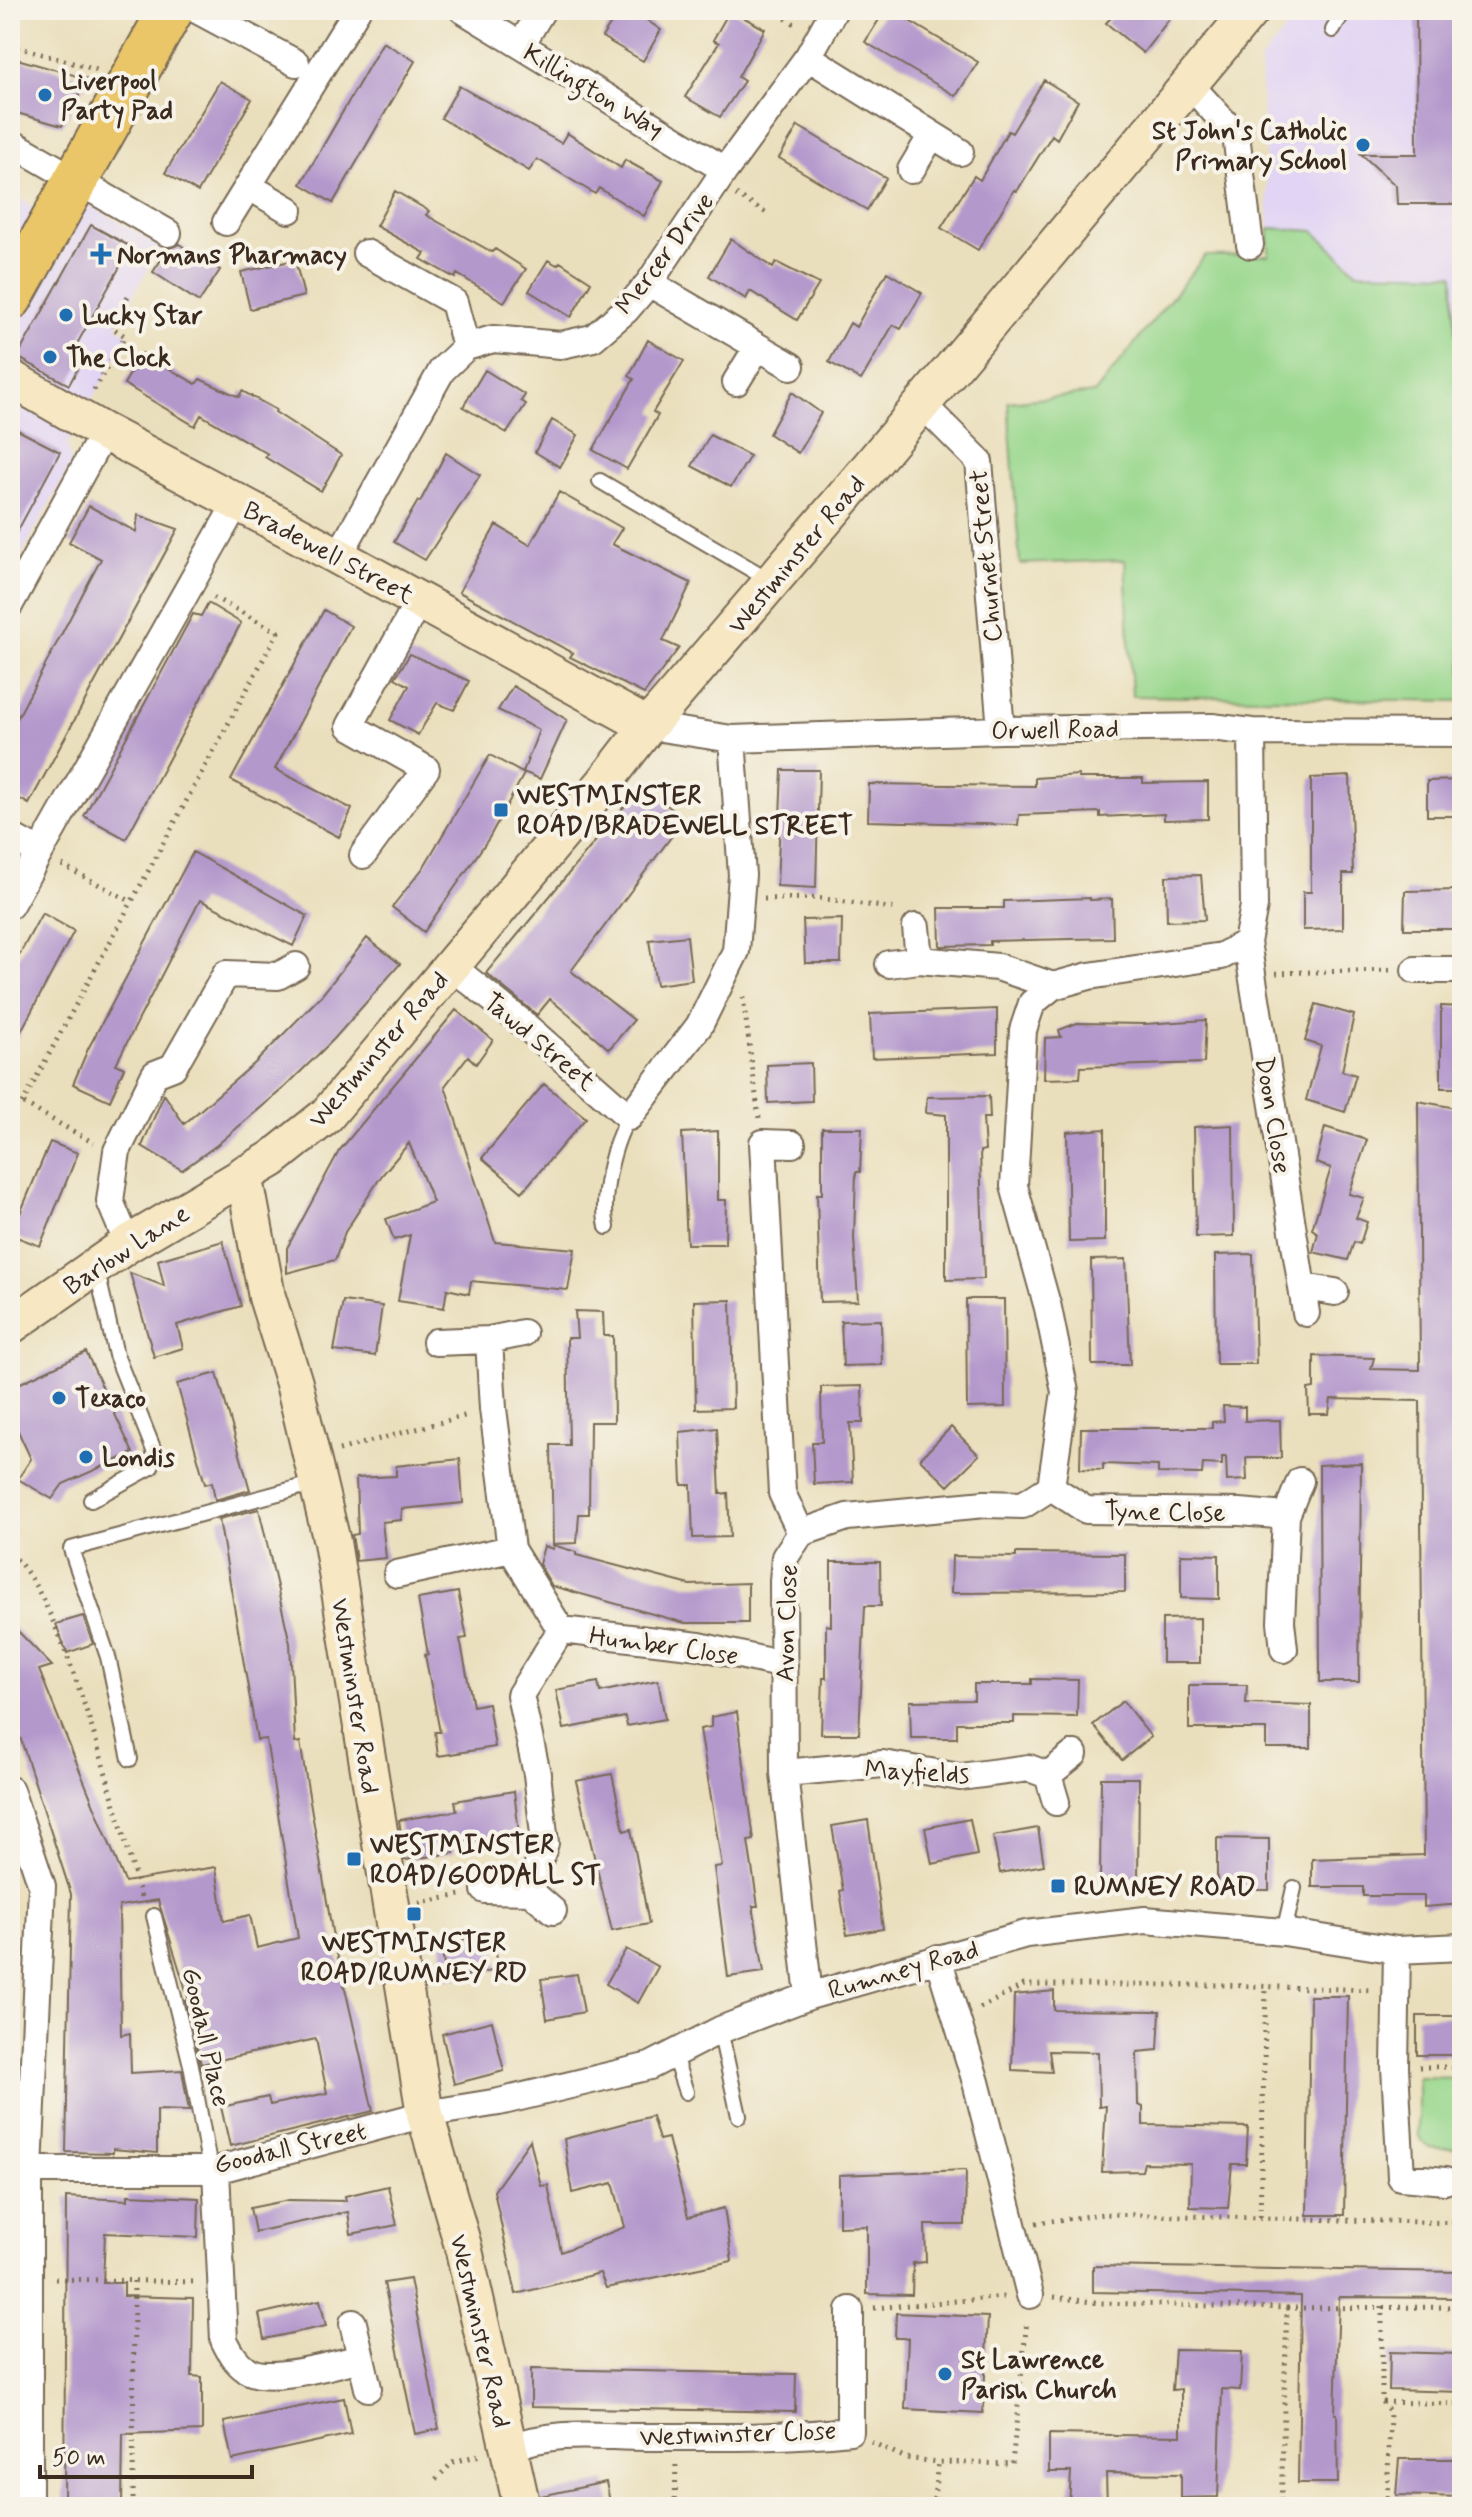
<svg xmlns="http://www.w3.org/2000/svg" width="1472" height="2517" viewBox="0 0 1472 2517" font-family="Mynerve,sans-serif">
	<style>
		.built { fill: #e1d4f4 }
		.green { fill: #98d78c; stroke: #6a8055; stroke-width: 2 }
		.building { fill: #b398cc }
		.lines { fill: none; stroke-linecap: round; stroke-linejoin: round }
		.lane-casing { stroke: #786955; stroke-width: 18 }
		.street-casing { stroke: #786955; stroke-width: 30 }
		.secondary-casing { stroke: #786955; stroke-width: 40 }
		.highway-casing { stroke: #786955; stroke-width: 48 }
		.path { stroke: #786955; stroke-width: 5; stroke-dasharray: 2 6; stroke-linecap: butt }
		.lane { stroke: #fff; stroke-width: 14 }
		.street { stroke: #fff; stroke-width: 26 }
		.secondary { stroke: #f7e8c3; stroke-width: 36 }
		.highway { stroke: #eac669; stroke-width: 44 }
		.poi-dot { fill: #1f6fb2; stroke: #f7f3e8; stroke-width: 3 }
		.labels { text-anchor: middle; stroke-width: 8; stroke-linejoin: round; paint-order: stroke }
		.poi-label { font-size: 26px; font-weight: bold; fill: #3b2a1e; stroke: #f7f3e8; text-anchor: start }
		.street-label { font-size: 26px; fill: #3b2a1e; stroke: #f7f3e8 }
	</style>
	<rect width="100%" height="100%" fill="#f7f3e8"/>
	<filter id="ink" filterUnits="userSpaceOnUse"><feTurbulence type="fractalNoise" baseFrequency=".0125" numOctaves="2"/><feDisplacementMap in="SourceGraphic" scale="16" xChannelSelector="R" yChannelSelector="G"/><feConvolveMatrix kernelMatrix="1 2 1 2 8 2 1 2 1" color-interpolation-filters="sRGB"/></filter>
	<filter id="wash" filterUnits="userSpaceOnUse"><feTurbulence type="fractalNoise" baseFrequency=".006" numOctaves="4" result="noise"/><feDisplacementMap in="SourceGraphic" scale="32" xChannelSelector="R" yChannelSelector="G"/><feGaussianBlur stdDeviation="1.8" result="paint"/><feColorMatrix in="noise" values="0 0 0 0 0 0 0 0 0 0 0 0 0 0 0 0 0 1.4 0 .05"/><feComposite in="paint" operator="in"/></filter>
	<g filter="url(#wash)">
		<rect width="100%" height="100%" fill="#eadfbc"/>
		<path class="built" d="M1302,10H1462V335H1456L1454,274L1357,272L1314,231L1269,228L1260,61Z
			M10,193L54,220L69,193L161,246L116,326L129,335L67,443L71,465L10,575Z"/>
		<path class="green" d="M1269,228L1314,231L1357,272L1454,274L1456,334L1462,335V701L1132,696L1125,560L1020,564L1008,402L1095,393L1205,256L1269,255Z
			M1418,2077L1462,2078V2148H1429L1421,2141L1418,2133Z"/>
		<g id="blocks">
			<path class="building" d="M620,10H632L661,30L643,61L602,37Z
				M730,10L765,29L738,77L744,81L720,117L685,97L719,43L713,40Z
				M885,10H891L978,62L956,96L865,42Z
				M1118,10H1158L1170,18L1143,53L1106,23Z
				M1416,10H1462V204H1397L1396,186L1361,154H1417Z
				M383,42L415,61L333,203L301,184Z
				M10,57L88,79L62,126L10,111Z
				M1044,80L1078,101L1057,139L1052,135L1017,191L1014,190L978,250L941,228L974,176L980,180L1008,131L1012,133Z
				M220,81L252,99L198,192L165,173Z
				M459,86L561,143L567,133L621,168L625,160L663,181L644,216L599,188L595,194L537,159L529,171L441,118Z
				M798,126L886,178L867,210L779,158Z
				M395,191L429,211L426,215L492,252L495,249L526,269L504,302L457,274L455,278L421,259L425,253L376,226Z
				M91,225L131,247L73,351L84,357L69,385L17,357Z
				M731,239L773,268L776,262L819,284L797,320L750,291L746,299L709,276Z
				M179,244L220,270L199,302L153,272L168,249Z
				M295,260L304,296L250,309L241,272Z
				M548,260L557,265L560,262L591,282L571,317L529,291Z
				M887,272L922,293L901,329L893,325L861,380L829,362L850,323L856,327Z
				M648,340L684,361L653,412L658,415L627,469L593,450L634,379L629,376Z
				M142,353L196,384L200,379L239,397L242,391L276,410L275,412L341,455L321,491L265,457L268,454L201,415L195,426L124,384Z
				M485,370L525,395L521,401L526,404L507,433L463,407Z
				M792,392L821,413L798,453L769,434Z
				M552,420L578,435L560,467L535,452Z
				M10,426L60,452L10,545Z
				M710,435L750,456L731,487L692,466Z
				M446,453L480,475L425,560L394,542L418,501L420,502Z
				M559,492L622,528L612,544L691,583L663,641L679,648L644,694L570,657L573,653L459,592L496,525L530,545Z
				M89,506L136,532L138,515L178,529L29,804L10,793V732L101,559L69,542Z
				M208,603L241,623L126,839L84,816L193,614L201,616Z
				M324,610L351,626L275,769L352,809L339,837L231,780Z
				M410,654L469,681L454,710L437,703L418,735L390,720L409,686L395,678Z
				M513,686L567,720L540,779L523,772L539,730L498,710Z
				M490,755L524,774L489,838L424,932L392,907L423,868Z
				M782,770H819L816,888L777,886Z
				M1079,775V778H1143V783L1208,782V819L1164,820V814L1100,817V812L1019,815L1018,825L868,821L869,784L1035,786V778Z
				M1350,776L1353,874H1343V929L1303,930V892H1311V778Z
				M1462,780V816H1427V781Z
				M642,785L673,810L659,824L674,833L571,971L634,1020L609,1049L550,999L537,1015L486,973Z
				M193,852L307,916L293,946L200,900L116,1064L124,1068L110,1101L73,1084L88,1049Z
				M1201,875L1205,920L1167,921L1166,876Z
				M1462,890V929H1404L1405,891Z
				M1090,898V900L1112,899L1113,938L990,941V945L940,946L939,908H1004V901Z
				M42,913L74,931L10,1052V972Z
				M842,919L841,963H805L803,920Z
				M687,936L692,980L656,985L649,940Z
				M367,938L400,964L334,1039L285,1087L217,1145L182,1170L142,1146L164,1094L184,1124L255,1063L321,996Z
				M1316,1004L1354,1015L1342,1071L1356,1075L1345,1112L1306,1100L1321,1046L1305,1041Z
				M1441,1006L1462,1007V1088H1441Z
				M997,1009V1053L872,1058L870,1014Z
				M456,1010L493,1040L476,1064L468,1056L445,1086L495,1242L575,1249L568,1290L471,1281L469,1294L447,1289L444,1308L398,1301L410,1235L394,1240L386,1219L433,1202L409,1143L382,1175L345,1232L335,1260L287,1273V1248L339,1151Z
				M1206,1020L1204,1063L1081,1067L1080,1078L1044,1079L1045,1038L1061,1037L1059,1030L1077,1023L1145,1024Z
				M811,1063L812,1101L768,1103L767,1065Z
				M544,1084L586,1118L522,1192L482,1158Z
				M989,1096L990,1118H983L985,1150L980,1151L984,1279L946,1280V1115L926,1113L927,1097Z
				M1418,1101L1462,1109V1904L1424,1907V1896H1363V1887H1312V1859L1424,1855L1420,1401L1331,1399L1329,1414H1309L1308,1389L1314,1388V1356L1374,1358L1371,1369L1420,1370Z
				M1233,1125L1234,1236L1196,1237L1194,1127Z
				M1325,1127L1367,1140L1349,1194L1364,1198L1356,1218L1367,1222L1360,1244L1354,1242L1348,1260L1313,1252L1318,1233L1312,1229L1331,1168L1316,1163Z
				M822,1128H862L860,1172H856L854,1238L858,1301L820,1302L817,1194H822Z
				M1105,1129V1241L1069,1242L1067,1132Z
				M718,1131V1200H726L725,1244H687L682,1133Z
				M50,1142L78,1153L40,1246L11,1235Z
				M223,1241L241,1306L177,1325L183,1348L154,1357L130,1273L164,1286L158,1260Z
				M1253,1254L1256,1364H1216L1215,1255Z
				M1126,1259L1130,1365H1092L1091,1260Z
				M966,1299H1004L1005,1407L967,1408Z
				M731,1300L733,1408L696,1409L694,1301Z
				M343,1301L382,1306L375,1356L334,1351Z
				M575,1311L603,1312L604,1336H613L614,1422H590L589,1514H579L577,1543L553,1544L551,1445H569L567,1338H577Z
				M881,1320L882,1365L843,1366L841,1321Z
				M86,1352L133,1453L63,1484L52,1499L18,1479L31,1459L10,1414V1388Z
				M217,1373L250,1490L215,1500L212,1482L205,1484L177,1384Z
				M862,1386L863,1423H850L853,1482L814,1484L812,1442H822L821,1387Z
				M1223,1406L1245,1407V1421L1280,1420L1281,1458H1246L1247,1480L1227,1481L1226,1457H1222V1465L1203,1464L1202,1474L1158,1473V1466L1103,1464V1470L1080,1469L1081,1428H1212V1422L1224,1421Z
				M951,1427L979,1455L948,1486L920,1459Z
				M717,1428L720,1494L728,1493L730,1537L693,1538L691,1485H682L680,1432Z
				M460,1459L463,1503L402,1509L401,1520L382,1522L386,1558L356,1561L352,1535L358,1534L356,1478L396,1476V1466Z
				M1361,1463L1359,1682H1320L1319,1465Z
				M259,1509L290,1643L295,1743L300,1742L332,1931L373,2111L230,2146L221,2107L268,2097L270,2105L327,2093L316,2039L201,2064L185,2001L189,2000L158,1900L119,1906L121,2035L130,2033L131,2073L182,2070L189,2111L157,2110V2153L113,2149V2153L66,2152L71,1894L10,1706V1623L52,1666L39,1670L125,1882L216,1867L224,1921L250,1915L257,1948L298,1938L266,1739L257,1740L219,1519Z
				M553,1545L576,1552V1555L690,1585L748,1583V1623H685L552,1586L539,1564L544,1546L553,1549Z
				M1016,1553L1125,1554V1592L951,1593L952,1556L1016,1557Z
				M1181,1554L1219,1555V1599L1181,1598Z
				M831,1562H880L881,1606H865L859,1734H821L823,1678H826V1625L831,1626Z
				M458,1592L467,1638L460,1639L473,1706L488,1703L495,1747L438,1756L435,1732H440L425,1655L428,1654L418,1599Z
				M83,1616L93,1644L67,1653L56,1624Z
				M1200,1618V1663H1162V1619Z
				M1032,1679L1078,1680L1077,1717L1014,1716V1723H957V1738H911L910,1701L974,1700V1684H1032Z
				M658,1680L665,1719L627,1726L625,1717L564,1729L556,1690L598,1682L600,1692Z
				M1189,1685H1247L1246,1703L1311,1705V1748H1266V1729H1189Z
				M1123,1701L1151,1737L1122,1760L1093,1725Z
				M737,1712L754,1840L748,1841L758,1906H753L764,1972L728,1977L714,1867L722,1866L700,1729L711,1727V1717Z
				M612,1774L624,1831L631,1829L649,1924L612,1931L576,1781Z
				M1101,1778H1139L1138,1882L1100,1881Z
				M514,1791L519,1833L452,1842L454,1853L405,1860L399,1820L457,1811L455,1801Z
				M970,1819L977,1855L932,1864L925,1828Z
				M868,1820L883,1929L847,1935L840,1891L843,1890L832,1826Z
				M1038,1828L1044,1865L1000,1873L993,1836Z
				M1217,1838L1269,1839V1890H1217Z
				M494,1933L498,1970L446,1979L441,1944Z
				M626,1949L658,1967L638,2003L606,1984Z
				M577,1974L584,2012L547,2019L541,1979Z
				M1054,1991V2010L1160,2011L1158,2050L1137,2052L1138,2105L1143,2107V2125L1248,2127L1246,2164H1232L1228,2208L1190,2207L1191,2164L1144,2163L1142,2171L1102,2172L1106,2106L1099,2107L1098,2052L1049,2051L1052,2072L1012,2070L1014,1995Z
				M1310,1996H1348L1344,2215H1307Z
				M1417,2016H1462V2055H1417Z
				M492,2021L504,2071L454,2084L442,2034Z
				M652,2116L659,2140L668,2138L688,2217L724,2208L732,2261L606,2288L600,2273L516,2294L494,2191L530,2140L541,2186L548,2185L561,2252L625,2227L613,2183L572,2193L564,2139Z
				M966,2170L965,2225H925L926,2262L913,2263L912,2295L867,2294V2226L839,2227V2175Z
				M388,2186L397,2225L351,2234L348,2212L255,2232L250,2208L289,2200L346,2201L345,2196Z
				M128,2195L199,2198L198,2237L105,2233L103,2283H124V2296L193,2298L192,2376L202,2377V2431L123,2434L122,2507H64L66,2197L128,2200Z
				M1093,2266L1462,2272V2298L1339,2297L1335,2414H1337L1338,2483H1298L1301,2296L1093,2292Z
				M410,2279L439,2429L415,2434L384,2283Z
				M320,2300L326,2326L264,2339L259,2314Z
				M896,2313L988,2317L983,2413L905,2409L908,2338H895Z
				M1175,2350L1242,2351L1240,2390L1222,2389L1218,2497L1181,2498V2474L1106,2473L1107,2507H1069L1071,2472H1049V2434L1181,2436V2389L1172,2390Z
				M1390,2352L1462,2354V2392L1389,2390Z
				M531,2369L796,2374L795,2412L531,2407Z
				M344,2398L351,2434L232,2460L224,2422Z
				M1399,2459H1462V2497L1396,2495Z
				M606,2482L611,2507H542L541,2496Z"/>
		</g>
	</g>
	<g filter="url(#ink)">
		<use href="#blocks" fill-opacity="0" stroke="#786955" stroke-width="2"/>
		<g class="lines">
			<g class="lane-casing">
				<path id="lane" d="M1333,30L1344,10
					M600,481L771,581
					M607,1227C600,1198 613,1142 629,1117
					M91,1500L151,1467L155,1453L116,1355L96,1267
					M130,1759L108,1657L71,1549L319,1482
					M154,1916L191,2065L210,2169
					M1284,1932L1294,1888
					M720,2030L739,2116
					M673,2053L686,2092"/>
			</g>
			<g class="street-casing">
				<path id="street" d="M197,10L296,63
					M463,10L725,170
					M521,45L542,10
					M808,57L960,152
					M1189,84L1236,135L1250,245
					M10,142L168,233
					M911,170L932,135
					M250,187L289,210
					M226,222L357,10
					M366,253L454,302L466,347
					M649,283L791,366
					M736,382L757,348
					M922,404L979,461L1001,730
					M338,557L442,370L466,347L493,339L561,345L593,338L626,310L649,283L725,170L808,57L834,10
					M10,604L104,432
					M648,726L732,739L1001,730L1212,727L1252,732L1462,733
					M10,836L39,852
					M363,855L426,769L350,726L419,601
					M10,905L237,502
					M916,927L919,960
					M1247,942L1306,1313
					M889,964L919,960L998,967L1053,986
					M451,966L520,1021L629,1117L699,1026L736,951L742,875L732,739
					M1415,970H1462
					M792,1144L763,1143L782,1493L801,1533L785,1557L783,1581L784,1773L809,1996
					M128,1244L110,1201L117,1151L155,1074L173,1067L226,974L278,976L296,966
					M1303,1287L1335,1292
					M489,1340L493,1409L511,1549L561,1630L699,1646L784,1665
					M436,1342L489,1340L523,1333
					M1051,1487L1086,1510L1240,1512L1286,1516L1300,1481
					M801,1533L847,1517L985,1504L1023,1505L1051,1487L1065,1392L1048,1308L1014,1186L1023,1030L1032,1003L1053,986L1089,976L1222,956L1247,942L1254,906L1252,732
					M397,1574L511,1549
					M1284,1649L1281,1622L1286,1516
					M784,1773L883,1764L960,1777L1029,1768L1048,1775
					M10,1790L42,1886L29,2170V2507
					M1056,1802L1048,1775L1074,1754
					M485,1890L530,1891L553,1911
					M530,1891L545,1843L537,1774L520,1695L561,1630
					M1397,1950L1395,2067L1401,2177L1445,2181
					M938,1958L976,2082L1030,2295
					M10,2170H216L425,2114L499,2102L650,2066L720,2030L809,1996L1026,1934L1145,1920L1284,1932L1397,1950L1462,1947
					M216,2170L224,2340C230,2352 235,2362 247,2370C269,2384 335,2364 361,2358
					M353,2323L368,2388
					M509,2448C559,2429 596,2437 647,2437C715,2437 783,2438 850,2431V2310"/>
			</g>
			<g class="secondary-casing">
				<path id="secondary" d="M10,378L104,432L288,529L648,726
					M244,1174L267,1297L294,1383L332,1542L425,2114L463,2246L522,2507
					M10,1326L128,1244L272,1159L326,1116L604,783L648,726L852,488L1251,10"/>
			</g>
			<g class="highway-casing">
				<path id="highway" d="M10,298L171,10"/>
			</g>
			<path class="path" d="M772,10L798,26
				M10,45L97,70
				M736,195L770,215
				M94,390L125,336L111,327L128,296
				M62,865L132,902
				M764,899L817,898L897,909
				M1276,973L1390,970
				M743,997L759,1118
				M10,1096L94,1143
				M22,1104L278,632L213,597
				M339,1450L468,1415
				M10,1554C62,1590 121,1831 142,1900
				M419,1903L461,1895
				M980,2008L1024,1985H1221L1372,1990
				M1419,2067H1462
				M1260,2217L1266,1987
				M1036,2223L1103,2214L1462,2223
				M55,2279L197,2282
				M1054,2297L1099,2303L1287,2308L1281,2507
				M1382,2306V2402L1390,2412L1387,2507
				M874,2308L1004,2297
				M1287,2308L1462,2307
				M1383,2402L1462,2404
				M871,2442L906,2458L938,2462
				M436,2479L453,2462L480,2455
				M133,2507L134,2281
				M675,2507L676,2460
				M933,2507L938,2462L1012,2464L1027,2320"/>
			<use href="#lane" class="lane"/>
			<use href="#street" class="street"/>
			<use href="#secondary" class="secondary"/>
			<use href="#highway" class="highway"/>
		</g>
	</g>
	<g class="poi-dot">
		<circle cx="45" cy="95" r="8"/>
		<circle cx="1363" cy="145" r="8"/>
		<path d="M97 242h8v8h8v8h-8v8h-8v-8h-8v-8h8z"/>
		<circle cx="66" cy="315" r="8"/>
		<circle cx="50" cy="357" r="8"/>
		<rect x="493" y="802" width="16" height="16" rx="4"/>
		<circle cx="59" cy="1398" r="8"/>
		<circle cx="86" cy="1457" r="8"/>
		<rect x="346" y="1851" width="16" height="16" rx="4"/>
		<rect x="1050" y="1878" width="16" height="16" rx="4"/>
		<rect x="406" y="1906" width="16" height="16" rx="4"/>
		<circle cx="945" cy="2374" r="8"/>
	</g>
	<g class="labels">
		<g class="poi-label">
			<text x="61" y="89">Liverpool<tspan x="61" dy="30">Party Pad</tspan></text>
			<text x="1347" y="139" text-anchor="end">St John's Catholic<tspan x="1347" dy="30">Primary School</tspan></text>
			<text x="117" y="263">Normans Pharmacy</text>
			<text x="82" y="324">Lucky Star</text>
			<text x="66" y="366">The Clock</text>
			<text x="517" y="804">WESTMINSTER<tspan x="517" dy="30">ROAD/BRADEWELL STREET</tspan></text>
			<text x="75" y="1407">Texaco</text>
			<text x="102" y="1466">Londis</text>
			<text x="370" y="1853">WESTMINSTER<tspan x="370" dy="30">ROAD/GOODALL ST</tspan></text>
			<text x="1074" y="1895">RUMNEY ROAD</text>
			<text x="414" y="1951" text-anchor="middle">WESTMINSTER<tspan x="414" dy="30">ROAD/RUMNEY RD</tspan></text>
			<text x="961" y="2368">St Lawrence<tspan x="961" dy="30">Parish Church</tspan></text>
		</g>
		<g class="street-label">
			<text transform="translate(594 90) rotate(31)" y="9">Killington Way</text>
			<text transform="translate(664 253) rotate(-53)" y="9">Mercer Drive</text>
			<text transform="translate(329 552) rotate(28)" y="9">Bradewell Street</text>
			<text transform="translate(796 554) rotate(-50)" y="9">Westminster Road</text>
			<text transform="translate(985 556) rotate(-95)" y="9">Churnet Street</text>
			<text transform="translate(1055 729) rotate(-1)" y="9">Orwell Road</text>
			<text transform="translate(540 1041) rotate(40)" y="9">Tawd Street</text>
			<text transform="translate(378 1049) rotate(-49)" y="9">Westminster Road</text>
			<text transform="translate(1274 1115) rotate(81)" y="9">Doon Close</text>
			<text transform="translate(126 1249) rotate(-33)" y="9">Barlow Lane</text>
			<text transform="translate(1165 1511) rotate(1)" y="9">Tyne Close</text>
			<text transform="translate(786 1623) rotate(-88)" y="9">Avon Close</text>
			<text transform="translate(664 1645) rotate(8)" y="9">Humber Close</text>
			<text transform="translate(356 1696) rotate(81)" y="9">Westminster Road</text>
			<text transform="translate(917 1771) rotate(3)" y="9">Mayfields</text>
			<text transform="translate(903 1969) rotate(-16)" y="9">Rumney Road</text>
			<text transform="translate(207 2037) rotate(77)" y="9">Goodall Place</text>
			<text transform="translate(290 2147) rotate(-13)" y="9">Goodall Street</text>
			<text transform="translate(481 2331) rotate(77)" y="9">Westminster Road</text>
			<text transform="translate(738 2433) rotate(-2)" y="9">Westminster Close</text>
		</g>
	</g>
	<rect width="1472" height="2517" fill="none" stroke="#f7f3e8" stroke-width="40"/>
	<path d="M40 2465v12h212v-12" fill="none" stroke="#3b2a1e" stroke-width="4"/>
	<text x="52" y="2465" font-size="24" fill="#3b2a1e" stroke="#f7f3e8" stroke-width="6" paint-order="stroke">50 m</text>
</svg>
